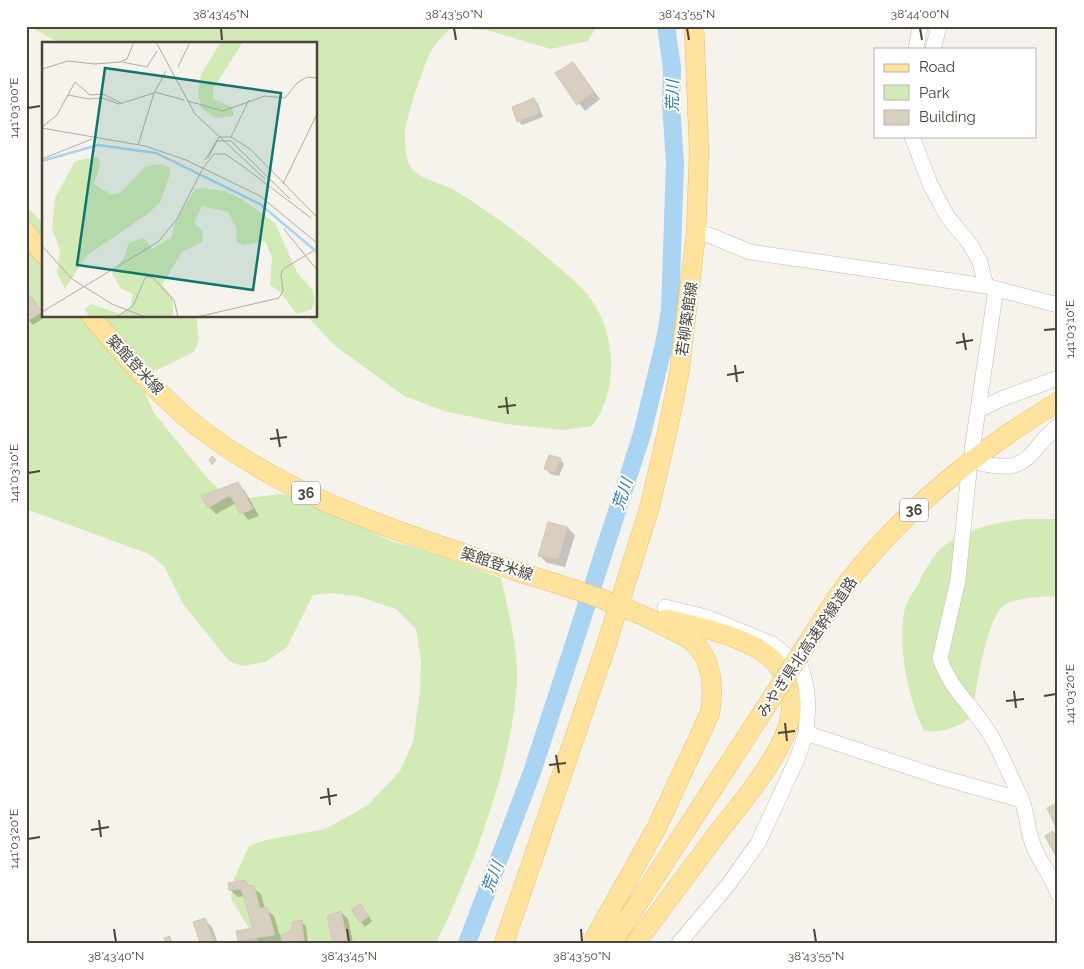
<svg xmlns="http://www.w3.org/2000/svg" width="1084" height="969" viewBox="0 0 1084 969" font-family="Raleway,'Noto Sans JP',sans-serif">
	<style>
		.green { fill: #d2eab5 }
		.shadow { fill: #0003 }
		.lines { fill: none; stroke-linecap: round; stroke-linejoin: round }
		.river { stroke: #a9d4f2; stroke-width: 18 }
		.building { fill: #d8cfc1; stroke: #d3c7b4 }
		.minor-casing { stroke: #c2bbae; stroke-width: 16 }
		.major-casing { stroke: #e6c16a; stroke-width: 20 }
		.minor { stroke: #fff; stroke-width: 15 }
		.major { stroke: #ffe39c; stroke-width: 19 }
		.major-bridge-casing { stroke: #e6c16a; stroke-width: 20; stroke-linecap: butt }
		.major-bridge { stroke: #ffe39c; stroke-width: 19 }
		.ticks { fill: none; stroke: #4b4439; stroke-width: 2 }
		.labels { text-anchor: middle; stroke-width: 4; stroke-linejoin: round; paint-order: stroke }
		.shield { fill: #fff; stroke: #817c74; stroke-width: 1 }
		.shield-label { font-size: 14px; font-weight: bold; fill: #4b4439 }
		.street-label { font-size: 15px; fill: #4b4439; stroke: #fff }
		.water-label { font-size: 16px; font-style: italic; fill: #2e7ab2; stroke: #fff }
		.inset-river { fill: none; stroke: #a9d4f2; stroke-width: 2.5 }
		.inset-road { fill: none; stroke: #b2ada4; stroke-width: 1 }
		.view { fill: #0f766e; fill-opacity: 0.15; stroke: #0f766e; stroke-width: 2.5 }
		.inset-edge { fill: none; stroke: #4b4439; stroke-width: 2.5 }
		.neatline { fill: none; stroke: #4b4439; stroke-width: 2 }
		.ticks-label { font-size: 12px; text-anchor: middle; fill: #4b4439 }
	</style>
	<rect width="100%" height="100%" fill="#f6f3ec"/>
	<path class="green" d="M29,26H597L588,41L551,49L486,30L451,28C445,35 438,41 433,48C424,62 408,113 405,130C404,138 406,157 409,164C417,180 441,182 454,190C488,211 519,233 549,259C562,270 577,282 588,295C616,331 620,389 592,426L563,430L506,424L444,411L404,396L334,345L307,316H316V44H61Z
		M26,206L44,224V316H196L199,340L194,352L149,374L144,383L145,393L154,413L208,479L226,497L241,499L280,494L300,497L391,541L440,555L501,578C508,608 518,650 517,680C513,763 473,868 436,943H261L252,933L231,899L234,879L249,846L266,840L325,829L368,805L400,771L413,742L420,691L421,662L416,629L396,609L357,596L330,593L313,595L287,647L266,662L242,666L229,661L184,605L164,566L149,554L26,509Z
		M1024,519H1058V597C1045,595 1011,598 1002,607C985,624 976,690 972,715C963,727 940,733 924,731C908,697 898,650 904,612C906,601 916,589 921,578C926,568 936,551 945,545C970,528 995,523 1024,519Z"/>
	<path class="shadow" d="M573,63L600,99L585,111L556,74Z
		M534,99L538,104L543,117L522,125L518,121Z
		M31,298L45,317L33,325L26,317V300Z
		M560,459L564,464L559,476L550,474L546,469Z
		M238,484L245,491L259,516L248,520L236,503L216,514L209,507Z
		M568,528L575,535L565,567L547,563L540,556Z
		M245,882L261,894L265,909L274,916L282,942L241,943L239,940L254,929L244,896L238,897L230,890Z
		M361,905L372,921L365,927L361,922Z
		M341,912L348,919L353,943H334Z
		M205,920L212,927L218,943H202Z
		M301,922L306,926L308,943H285Z"/>
	<g class="lines">
		<path class="river" d="M467,943L531,775L572,650L642,434L665,340L670,310L675,163L671,104L672,68L666,26"/>
	</g>
	<path class="building" d="M573,62L594,92L577,105L555,73Z
		M534,98L540,113L517,122L512,107Z
		M31,296L42,312L27,321L26,298Z
		M549,455L561,458L555,473L544,469Z
		M212,456L216,460L212,465L209,460Z
		M238,482L253,509L240,514L230,495L208,508L201,496Z
		M548,522L568,527L558,560L538,556Z
		M1058,802V830H1057L1047,808Z
		M1053,831L1058,839V860L1045,836Z
		M245,880L247,885L254,886L260,908L267,907L275,935L238,941L236,931L253,928L241,889L229,890L228,883Z
		M361,904L368,917L360,923L351,909Z
		M341,911L348,943H333L327,916Z
		M205,918L215,943H200L193,922Z
		M302,920L304,941L283,943L281,935L292,930V922Z
		M170,936L172,943H166L164,938Z"/>
	<g class="lines">
		<g class="minor-casing">
			<path id="minor" d="M916,49L920,26
				M933,49L939,26
				M912,136L930,184L947,216L970,244L980,262L986,286
				M696,234L709,235L750,252L986,286L1058,305
				M979,410L1001,399L1058,378
				M972,450L996,289
				M980,463C1030,475 1025,454 1058,426
				M969,471L958,580L940,658C948,686 973,707 988,731C1002,752 1010,778 1022,800C1027,814 1027,828 1032,842C1038,861 1052,875 1058,894
				M665,607L706,617L772,644L801,667L806,686L808,705L806,733L797,759L758,843L728,885L679,943
				M806,733L936,776L1022,800"/>
		</g>
		<g class="major-casing">
			<path id="major" d="M26,232L44,255
				M91,316C121,352 152,388 187,418C282,497 400,532 516,571C566,587 617,601 664,626C673,631 684,635 692,641C713,659 714,687 710,713L657,827L592,943
				M803,650C818,627 832,603 849,581C907,507 978,450 1058,402
				M504,943L606,646L650,506L668,428L679,374L696,234L699,151L694,26
				M612,943L773,696
				M636,943C664,905 692,868 720,830C743,801 783,754 790,718C794,700 787,675 774,661C751,637 698,627 666,619"/>
		</g>
		<use href="#minor" class="minor"/>
		<use href="#major" class="major"/>
		<g class="major-bridge-casing">
			<path id="major-bridge" d="M773,696L803,650"/>
		</g>
		<use href="#major-bridge" class="major-bridge"/>
	</g>
	<path class="ticks" d="M221,28L222,40M454,28L456,40M687,28L689,40M920,28L922,40M28,108L40,106M1044,330L1056,329M963,333L966,350M956,343L973,340M735,365L737,382M727,375L744,372M506,397L508,414M498,407L516,405M277,429L280,447M270,439L287,437M28,473L40,471M1014,691L1016,708M1044,696L1056,694M1006,701L1024,699M785,723L787,741M778,733L795,731M556,755L559,773M549,765L566,763M328,788L330,805M320,798L337,795M99,820L101,837M91,830L109,827M28,839L40,837M114,929L116,942M347,929L349,942M581,929L582,942M814,929L816,942"/>
	<g class="labels">
		<g class="shield">
			<rect x="292" y="481.5" width="28" height="23" rx="4"/>
			<rect x="900" y="498.5" width="28" height="23" rx="4"/>
		</g>
		<g class="shield-label">
			<text x="306" y="498">36</text>
			<text x="914" y="515">36</text>
		</g>
		<g class="street-label">
			<text transform="translate(687 319) rotate(-82)" y="5">若柳築館線</text>
			<text transform="translate(135 365) rotate(47)" y="5">築館登米線</text>
			<text transform="translate(497 564) rotate(18)" y="5">築館登米線</text>
			<text transform="translate(807 647) rotate(-56)" y="5">みやぎ県北高速幹線道路</text>
		</g>
		<g class="water-label">
			<text transform="translate(672 96) rotate(-90)" y="6">荒川</text>
			<text transform="translate(622 494) rotate(-72)" y="6">荒川</text>
			<text transform="translate(492 877) rotate(-69)" y="6">荒川</text>
		</g>
	</g>
	<g transform="translate(42 42)">
		<rect width="275" height="275" fill="#f6f3ec"/>
		<path d="M179,0H201L171,47V57L190,65L192,74L174,76L159,66L156,50L159,32ZM56,115L58,124L52,142L70,153L78,151L104,124L119,122L128,126V132L118,160L107,171L44,214L23,247L15,231L18,208L10,187L13,156L33,119ZM161,146L182,149L198,156L233,181L255,230L271,249L273,260L269,268L255,272L238,250L228,243L230,215L223,199L201,203L195,200L194,185L186,170L160,164L152,181L160,188L161,199L140,210L120,243L131,256V275H47L43,267L49,262L78,272L88,266L91,252L78,246L70,231L82,216L87,201L102,196L110,207L129,196L133,181L153,147Z" fill="#d2eab5"/>
		<path class="inset-river" d="M0,119L56,103L114,111L218,162L275,210"/>
		<path class="inset-road" d="M114,0L153,72L223,137M80,20L105,25L115,9M136,25L148,0M0,27L26,19L53,22L78,20L85,17L92,0M113,50L142,58M26,53L47,57L61,56L77,62L112,51M146,59L181,69L223,54L243,56L255,41L265,35L275,36M0,85L15,73L33,40L48,53L61,52L79,61M0,86L103,104L144,118L218,154L275,201M189,95L207,58M96,103L112,51L124,29M166,116L175,99H189L248,157M0,117L50,97M163,118L177,95H189L208,107L275,175M241,142L275,72M242,187L275,228M0,204L30,237L70,262L103,275M0,270L116,200L135,177L161,126L172,112H183L202,125L269,176M74,275L91,264L104,234L111,236L132,258L136,275M155,275L237,256L241,249L239,233L241,227L271,209"/>
		<path class="view" d="M63,26L239,51L211,248L35,223Z"/>
		<rect width="275" height="275" class="inset-edge"/>
	</g>
	<rect width="1084" height="969" fill="none" stroke="#ffffff" stroke-width="55"/>
	<rect x="874" y="48" width="162" height="90" fill="#ffffff" stroke="#b7b4b0"/>
	<rect x="884" y="64" width="25" height="8" fill="#ffe39c" stroke="#b7b4b0"/>
	<text x="919" y="72" font-size="15" fill="#4b4439">Road</text>
	<rect x="884" y="85" width="25" height="15" fill="#d2eab5" stroke="#b7b4b0"/>
	<text x="919" y="98" font-size="15" fill="#4b4439">Park</text>
	<rect x="884" y="110" width="25" height="15" fill="#d8cfc1" stroke="#b7b4b0"/>
	<text x="919" y="122" font-size="15" fill="#4b4439">Building</text>
	<rect x="28" y="28" width="1028" height="914" class="neatline"/>
	<g class="ticks-label">
		<text x="221" y="18">38°43'45"N</text>
		<text x="454" y="18">38°43'50"N</text>
		<text x="687" y="18">38°43'55"N</text>
		<text x="920" y="18">38°44'00"N</text>
		<text transform="translate(14 108) rotate(-90)" y="4">141°03'00"E</text>
		<text transform="translate(1070 329) rotate(-90)" y="4">141°03'10"E</text>
		<text transform="translate(14 473) rotate(-90)" y="4">141°03'10"E</text>
		<text transform="translate(1070 694) rotate(-90)" y="4">141°03'20"E</text>
		<text transform="translate(14 839) rotate(-90)" y="4">141°03'20"E</text>
		<text x="116" y="960">38°43'40"N</text>
		<text x="349" y="960">38°43'45"N</text>
		<text x="582" y="960">38°43'50"N</text>
		<text x="816" y="960">38°43'55"N</text>
	</g>
</svg>
